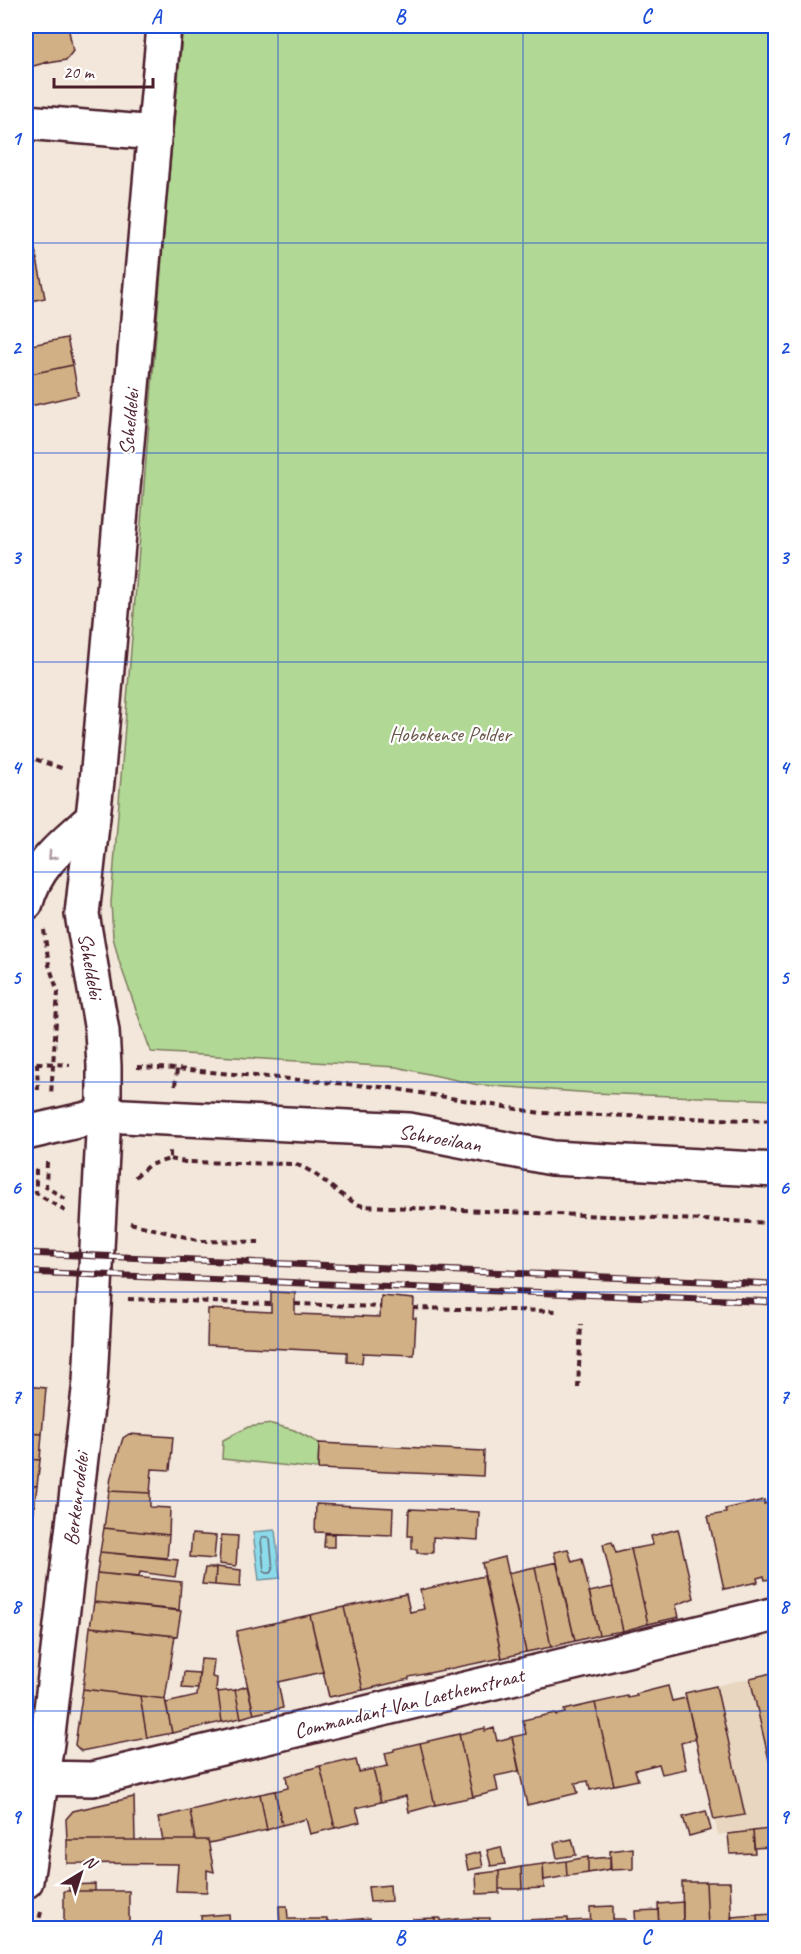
<svg xmlns="http://www.w3.org/2000/svg" width="801" height="1954" viewBox="0 0 801 1954" font-family="Caveat,sans-serif">
	<style>
		.built { fill: #e8d6c0 }
		.green { fill: #b1d894; stroke: #7e7c60; stroke-width: 1.5 }
		.water { fill: #8cdbea; stroke: #72909e; stroke-width: 1.5 }
		.lines { fill: none; stroke-linecap: round; stroke-linejoin: round }
		.shore { stroke: #646a77; stroke-width: 1.5 }
		.building { fill: #d2b085; stroke: #4a1f2b; stroke-width: 1.5 }
		.minor-casing { stroke: #4a1f2b; stroke-width: 38 }
		.tertiary-casing { stroke: #4a1f2b; stroke-width: 38 }
		.path { stroke: #4a1f2b; stroke-width: 4; stroke-dasharray: 6 4.5; stroke-linecap: butt }
		.minor { stroke: #fff; stroke-width: 33 }
		.tertiary { stroke: #fff; stroke-width: 33 }
		.rail-casing { stroke: #4a1f2b; stroke-width: 7 }
		.rail { stroke: #fff; stroke-width: 4.5; stroke-dasharray: 14; stroke-linecap: butt }
		.oneway { stroke: #ae9aa0 }
		.grid { fill: none; stroke: #1d4ed8; stroke-width: 1.5; stroke-opacity: 0.55 }
		.labels { text-anchor: middle; stroke-width: 4.5; stroke-linejoin: round; paint-order: stroke }
		.street-label { font-size: 21px; fill: #4a1f2b; stroke: #fff }
		.park-label { font-size: 21px; fill: #69564a; stroke: #fff }
		.neatline { fill: none; stroke: #1d4ed8; stroke-width: 2 }
		.grid-label { font-size: 20px; text-anchor: middle; font-weight: bold; fill: #1d4ed8 }
	</style>
	<rect width="100%" height="100%" fill="#f2e7da"/>
	<filter id="ink" filterUnits="userSpaceOnUse"><feTurbulence type="fractalNoise" baseFrequency=".0167" numOctaves="2"/><feDisplacementMap in="SourceGraphic" scale="12" xChannelSelector="R" yChannelSelector="G"/><feConvolveMatrix kernelMatrix="1 2 1 2 8 2 1 2 1" color-interpolation-filters="sRGB"/></filter>
	<g filter="url(#ink)">
		<path class="built" d="M775,1672V1828L718,1835L685,1693Z"/>
		<path class="green" d="M183,26H775V1100L593,1093L479,1085L396,1067L151,1052L119,961L113,937L111,903L166,207Z
			M272,1424L294,1430L319,1443L318,1469L222,1459L223,1440L248,1427Z"/>
		<path class="water" d="M275,1530L280,1578L259,1580L253,1532Z"/>
		<g class="lines">
			<path class="shore" d="M263,1537H268L270,1539L273,1570L271,1573H266L264,1571L261,1540Z"/>
		</g>
		<path class="building" d="M26,26H68L73,51L66,60L48,63V62L26,68Z
			M26,205L45,298L26,302Z
			M67,338L73,365L26,375V346Z
			M73,365L78,395L26,407V375Z
			M271,1292L295,1293V1314L380,1317L381,1296L414,1299L413,1318H416L414,1355L363,1353L362,1363L347,1362V1352L207,1345L208,1309L271,1312Z
			M26,1386L46,1388L42,1434L26,1433Z
			M26,1433L42,1434L40,1460L26,1459Z
			M129,1434L173,1437L170,1470L152,1469L150,1493L109,1491L111,1477L123,1438Z
			M319,1443L484,1451L483,1476L318,1469Z
			M26,1459L40,1460L37,1486L26,1485Z
			M26,1485L37,1486L34,1509H26Z
			M109,1491L150,1493V1507L170,1508L169,1535L104,1528Z
			M764,1500V1504L776,1501V1578L765,1580L764,1576L757,1578L758,1582L724,1589L708,1516L726,1513L725,1509Z
			M316,1504L393,1508L392,1535L315,1532Z
			M26,1509H34L31,1534L26,1533Z
			M409,1509L479,1512L478,1540L433,1537V1553H417V1549H412V1536H408Z
			M104,1528L169,1535L167,1558L100,1552Z
			M678,1529L694,1598L676,1605L679,1617L648,1624L631,1549L653,1545L651,1536Z
			M26,1533L31,1534L28,1559H26Z
			M192,1534L216,1536L214,1559L190,1557Z
			M325,1534H334V1547H324Z
			M221,1535L238,1536L236,1566L219,1564Z
			M612,1542L616,1553L631,1549L648,1624L623,1631L603,1544Z
			M568,1549L572,1562L582,1559L599,1635L575,1641L554,1552Z
			M100,1552L178,1560L175,1577L140,1572L139,1577L97,1573Z
			M505,1557L526,1652L502,1658L482,1563Z
			M557,1562L575,1641L551,1647L535,1567Z
			M216,1567L241,1570L240,1587L215,1585Z
			M535,1567L551,1647L526,1652L508,1573Z
			M205,1568H216L215,1585L202,1584Z
			M97,1573L181,1582L179,1610L94,1602Z
			M484,1576L502,1658L409,1677V1679L363,1690L344,1607L406,1594L410,1612L424,1609L420,1590Z
			M613,1587L623,1631L599,1635L589,1592Z
			M94,1602L181,1611L177,1636L90,1627Z
			M344,1607L363,1690L329,1697L310,1615Z
			M310,1615L323,1672L278,1682L283,1708L254,1714L237,1640V1631Z
			M90,1627L175,1636L165,1699L83,1689Z
			M201,1659L214,1660L212,1677L217,1678L216,1691L218,1692L222,1722L172,1733L166,1703L197,1696Z
			M184,1672L199,1673L198,1689L182,1688Z
			M776,1672V1790L750,1678Z
			M247,1686L254,1714L241,1718L235,1690Z
			M668,1686L672,1701L686,1698L696,1739L681,1743L686,1769L662,1774L659,1764L635,1770L638,1780L614,1785L595,1703L627,1696L628,1698L637,1696L636,1694Z
			M716,1686L745,1815L714,1820L685,1693Z
			M83,1689L140,1696L147,1738L81,1751L75,1745Z
			M235,1690L241,1718L222,1722L218,1692Z
			M140,1696L165,1699L172,1733L147,1738Z
			M595,1703L614,1785L590,1790L588,1781L575,1783L578,1793L527,1805L512,1737L526,1734L523,1720L555,1713L556,1715L565,1713L564,1710Z
			M485,1728V1731L494,1728L497,1741L512,1737L519,1771L495,1776L498,1791L473,1797L459,1734Z
			M459,1734L473,1797L435,1805L420,1743Z
			M420,1743L435,1805L409,1812L406,1796L381,1802L373,1769L388,1766L385,1753L394,1751V1749Z
			M346,1760L347,1762L356,1760L359,1772L373,1769L381,1802L356,1808L360,1822L335,1828L320,1766Z
			M320,1766L335,1828L310,1834L306,1819L282,1825L275,1791L288,1788L286,1776Z
			M275,1791L282,1825L267,1830L260,1794Z
			M260,1794L267,1830L209,1843L208,1840H195L190,1810Z
			M134,1797L135,1840H67L66,1819L73,1811Z
			M190,1810L195,1840H163L158,1818Z
			M706,1811L711,1830L689,1836L683,1817Z
			M769,1829L770,1847L754,1848L753,1831Z
			M753,1831L755,1853L730,1854L728,1834Z
			M572,1839L576,1855L557,1858L554,1843Z
			M67,1840H208L214,1872L207,1870V1892L176,1891L178,1864L67,1863Z
			M501,1847L505,1864L491,1866L487,1850Z
			M633,1848V1869L611,1870L610,1851Z
			M480,1852L483,1867L468,1870L465,1856Z
			M588,1857V1873L567,1876L566,1861Z
			M610,1857V1869L588,1873V1859Z
			M566,1861L567,1876L544,1880L543,1864Z
			M543,1864L544,1888L522,1889L521,1867Z
			M521,1867L522,1889H499V1871Z
			M499,1871V1893L477,1894L476,1874Z
			M682,1882H706L708,1928H683Z
			M706,1882H730L732,1928H708Z
			M95,1884V1891H69V1885Z
			M390,1885L391,1901L370,1902L368,1887Z
			M64,1891H129V1928H64Z
			M683,1902V1928H659L658,1904Z
			M279,1906H287L288,1919H303V1928H280Z
			M613,1906V1928H591L590,1907Z
			M658,1910L659,1928H636L635,1911Z
			M229,1914L230,1928H202L201,1916Z
			M776,1914V1928H758L757,1915Z
			M757,1915L758,1928H732L731,1917Z
			M370,1918V1928H349L348,1920Z
			M435,1918V1928H413V1919Z
			M435,1918H440V1921L456,1919L457,1928H435Z
			M478,1918V1928H457L456,1919Z
			M478,1918H490V1923L501,1922V1928H478Z
			M568,1918V1928H546V1919Z
			M303,1919H327V1928H303Z
			M546,1919V1928H524V1920Z
			M613,1919H625L626,1928H613Z
			M348,1920L349,1928H327V1922Z
			M513,1920H524V1928H501H513Z
			M590,1920L591,1928H568V1921Z
			M202,1922V1928H183L182,1923Z
			M413,1923V1928H392V1924Z
			M392,1924V1928H370V1925Z"/>
		<g class="lines">
			<g class="minor-casing">
				<path id="minor" d="M26,122L155,133
					M26,903C36,864 64,844 93,818
					M26,1133L104,1115
					M26,1775L42,1778L93,1779L776,1614
					M26,1881L47,1743L90,1382L104,1115V1066L102,1031L82,914L97,781L164,26"/>
			</g>
			<g class="tertiary-casing">
				<path id="tertiary" d="M104,1115L409,1130L552,1158L776,1170"/>
			</g>
			<path class="path" d="M26,756L64,769
				M44,930L49,965L58,992L51,1095
				M26,1062L70,1065
				M37,1063L38,1091
				M137,1067L177,1069L391,1088L541,1113L776,1121
				M175,1086L177,1069
				M170,1159L185,1162L293,1164C319,1170 336,1197 363,1206L776,1223
				M47,1162L46,1187L67,1200
				M36,1169V1193L65,1211
				M135,1177L149,1165L170,1159V1150
				M130,1223L201,1241L259,1242
				M128,1299L271,1304
				M295,1304L381,1307
				M413,1308L556,1311
				M578,1388L581,1324
				M37,1928L42,1908"/>
			<use href="#minor" class="minor"/>
			<use href="#tertiary" class="tertiary"/>
			<g class="rail-casing">
				<path id="rail" d="M26,1253L776,1284
					M26,1272L776,1302"/>
			</g>
			<use href="#rail" class="rail"/>
		</g>
		<defs><path id="oneway-chevron" d="M-2-3.5L2.5 0L-2 3.5" fill="none" stroke-width="1.6" stroke-linecap="round" stroke-linejoin="round" transform="scale(1.5)"/></defs>
		<use class="oneway" href="#oneway-chevron" transform="translate(52 856) rotate(133)"/>
	</g>
	<path class="grid" d="M278,26V1928M523,26V1928M26,243H776M26,453H776M26,662H776M26,872H776M26,1082H776M26,1292H776M26,1501H776M26,1711H776"/>
	<g class="labels">
		<g class="street-label">
			<text transform="translate(129 422) rotate(-85)" y="7">Scheldelei</text>
			<text transform="translate(91 966) rotate(80)" y="7">Scheldelei</text>
			<text transform="translate(440 1138) rotate(10)" y="7">Schroeilaan</text>
			<text transform="translate(76 1499) rotate(-83)" y="7">Berkenrodelei</text>
			<text transform="translate(409 1703) rotate(-14)" y="7">Commandant Van Laethemstraat</text>
		</g>
		<g class="park-label">
			<text x="450" y="741">Hobokense Polder</text>
		</g>
	</g>
	<rect width="801" height="1954" fill="none" stroke="#fff" stroke-width="66"/>
	<g transform="translate(81 1873) rotate(38)" stroke="#ffffff" stroke-width="4.5" paint-order="stroke">
	<path d="M0-4.5L10 22L0 15L-10 22Z" fill="#4a1f2b"/>
	<text y="-9" font-size="16" font-weight="bold" text-anchor="middle" fill="#4a1f2b">N</text>
	</g>
	<path d="M54 78v9h99v-9" fill="none" stroke="#4a1f2b" stroke-width="3"/>
	<text x="63" y="78" font-size="18" fill="#4a1f2b" stroke="#ffffff" stroke-width="4.5" paint-order="stroke">20 m</text>
	<rect x="33" y="33" width="735" height="1888" class="neatline"/>
	<g class="grid-label">
		<text x="156" y="23">A</text>
		<text x="400" y="23">B</text>
		<text x="646" y="23">C</text>
		<text x="16" y="145">1</text>
		<text x="784" y="145">1</text>
		<text x="16" y="354">2</text>
		<text x="784" y="354">2</text>
		<text x="16" y="564">3</text>
		<text x="784" y="564">3</text>
		<text x="16" y="774">4</text>
		<text x="784" y="774">4</text>
		<text x="16" y="984">5</text>
		<text x="784" y="984">5</text>
		<text x="16" y="1194">6</text>
		<text x="784" y="1194">6</text>
		<text x="16" y="1403">7</text>
		<text x="784" y="1403">7</text>
		<text x="16" y="1613">8</text>
		<text x="784" y="1613">8</text>
		<text x="16" y="1823">9</text>
		<text x="784" y="1823">9</text>
		<text x="156" y="1944">A</text>
		<text x="400" y="1944">B</text>
		<text x="646" y="1944">C</text>
	</g>
</svg>
